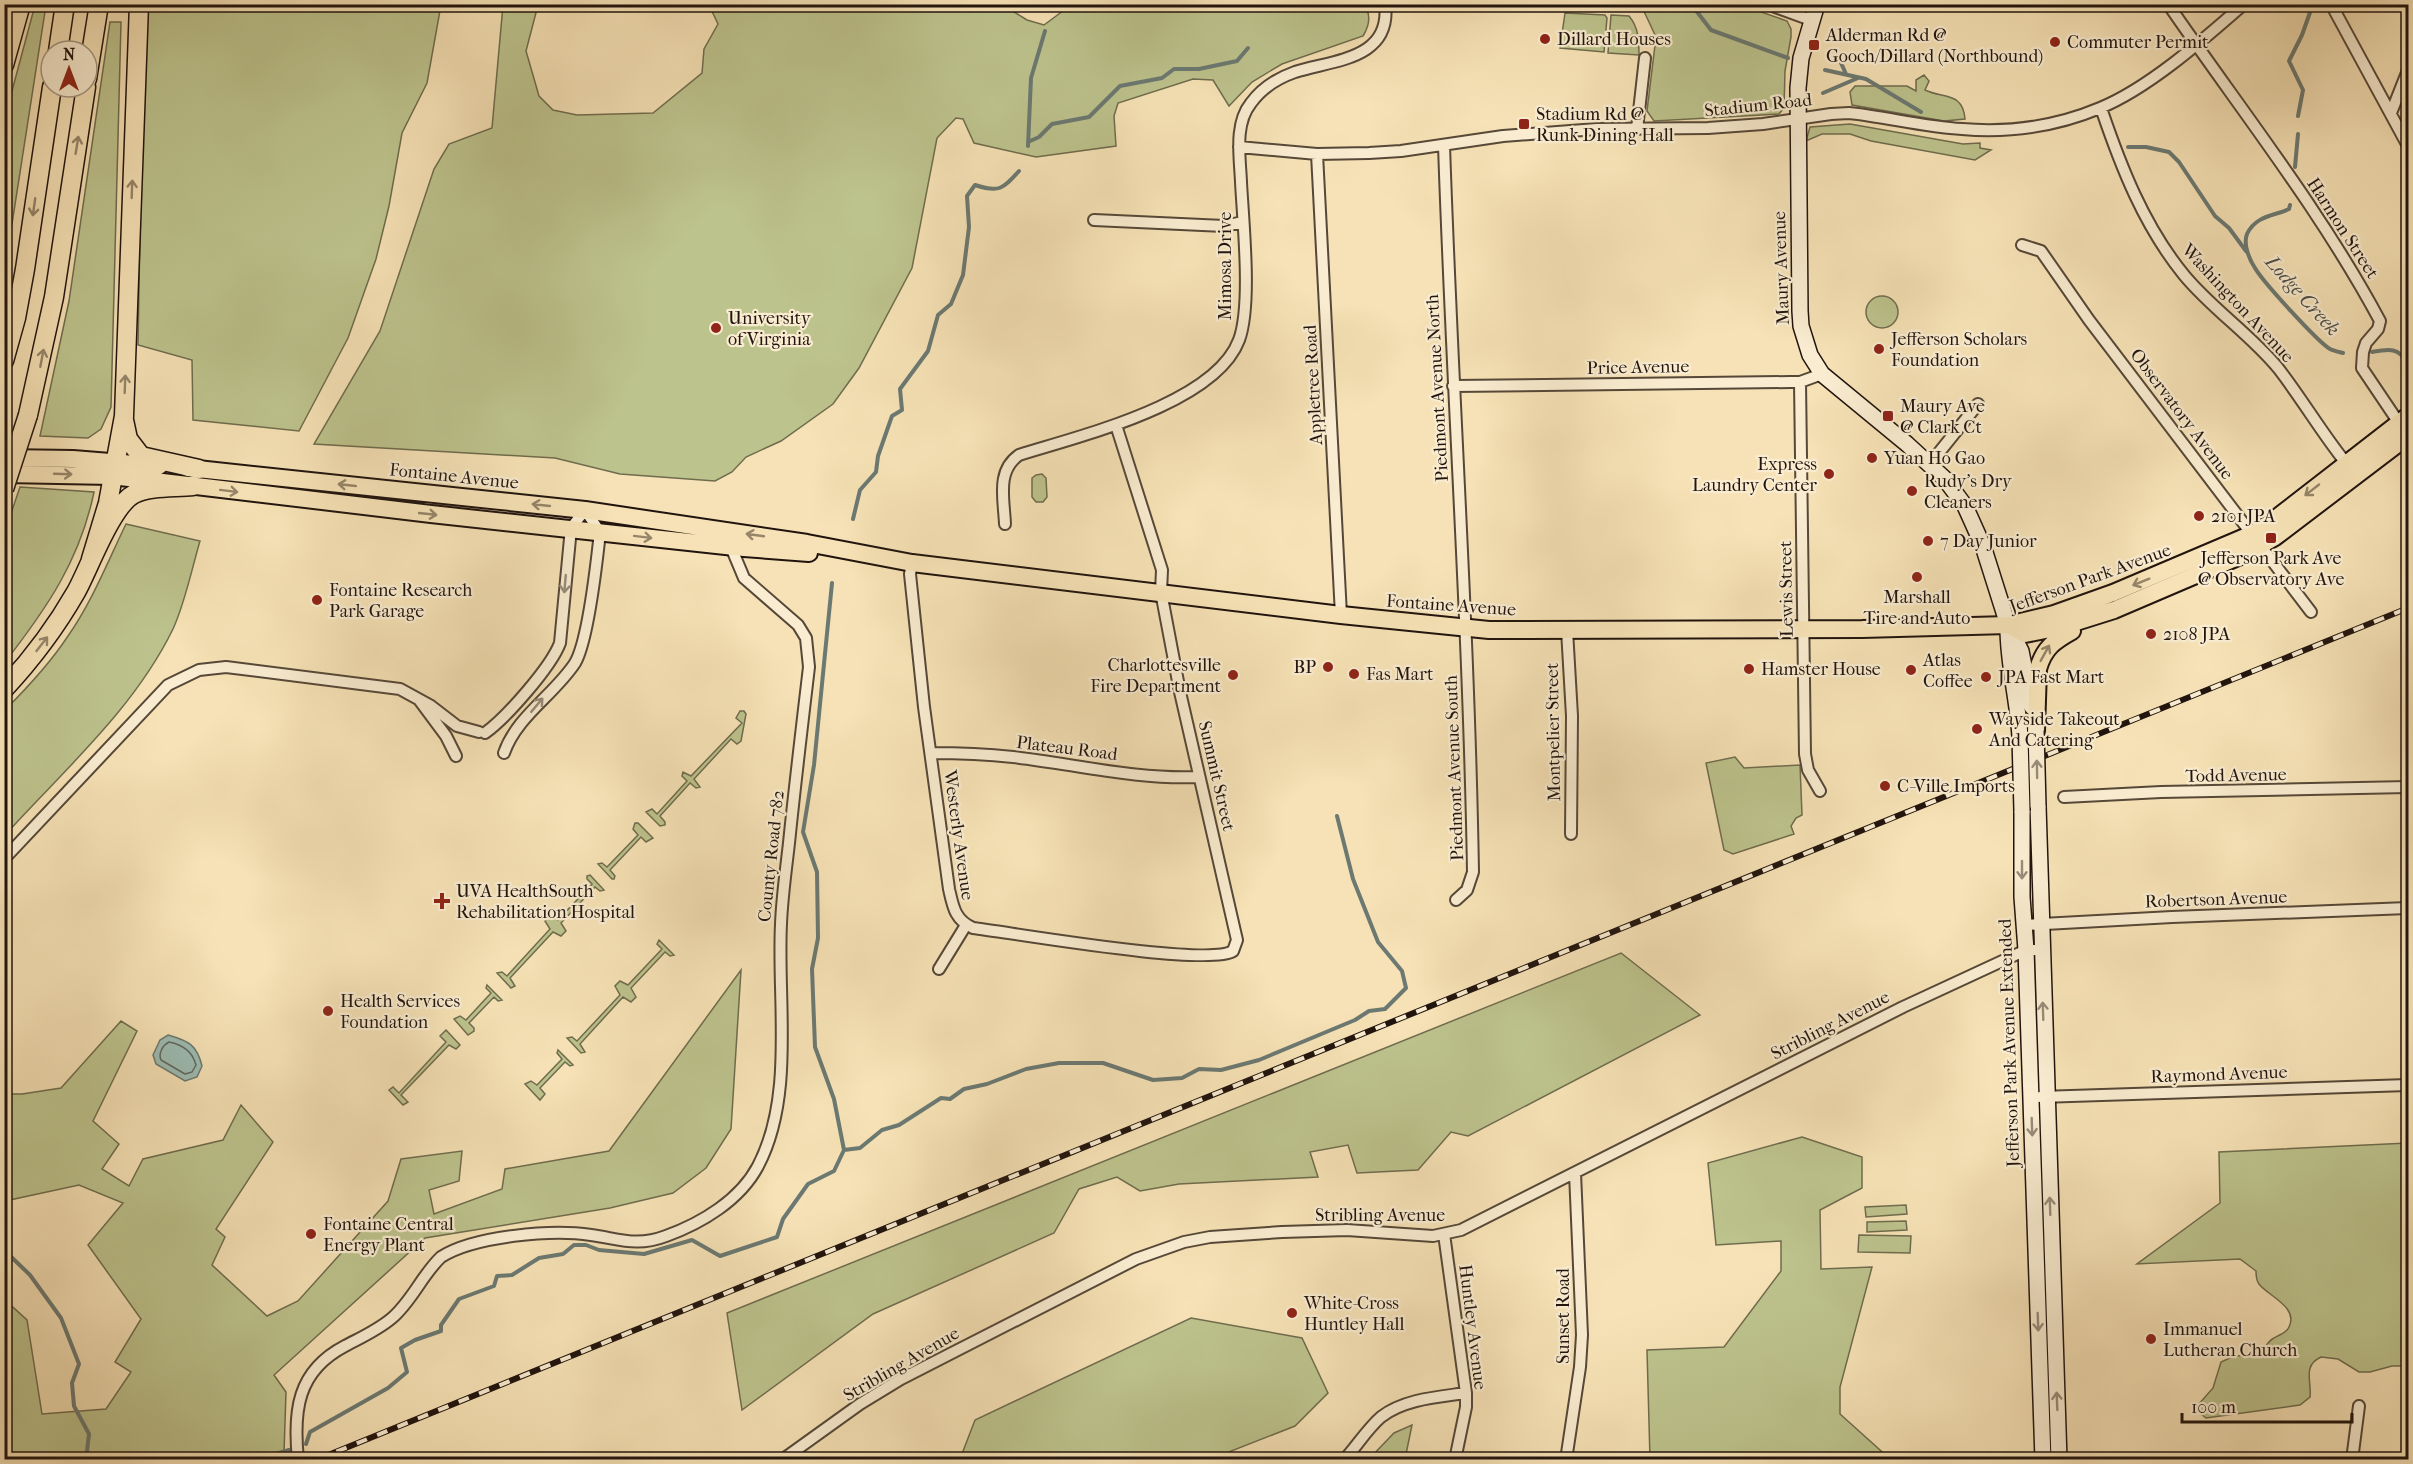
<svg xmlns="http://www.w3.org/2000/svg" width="2413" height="1464" viewBox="0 0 2413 1464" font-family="'IM FELL French Canon',serif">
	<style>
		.green { fill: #bdc38d; stroke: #6f6c4e; stroke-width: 1.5 }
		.water { fill: #9dbdb4; stroke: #6b7972; stroke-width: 1.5 }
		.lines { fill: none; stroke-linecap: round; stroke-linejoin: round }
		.shore { stroke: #5f6861; stroke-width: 1.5 }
		.stream { stroke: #6b7972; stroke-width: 4 }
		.street-casing { stroke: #564838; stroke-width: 14 }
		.secondary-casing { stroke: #21140e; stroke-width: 18 }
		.primary-casing { stroke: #21140e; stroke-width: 20 }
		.highway-casing { stroke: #21140e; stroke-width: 21 }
		.street { stroke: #f9ecd0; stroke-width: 10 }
		.secondary { stroke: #f9ecd0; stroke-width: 15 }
		.primary { stroke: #f6e2b6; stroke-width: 16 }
		.highway { stroke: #f6e2b6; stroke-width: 18 }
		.rail-casing { stroke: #21140e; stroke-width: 6 }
		.rail { stroke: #f9ecd0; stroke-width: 4; stroke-dasharray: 11; stroke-linecap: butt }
		.secondary-bridge-casing { stroke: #21140e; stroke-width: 18; stroke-linecap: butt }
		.highway-bridge-casing { stroke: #21140e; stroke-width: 21; stroke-linecap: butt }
		.secondary-bridge { stroke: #f9ecd0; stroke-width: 15 }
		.highway-bridge { stroke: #f6e2b6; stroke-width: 18 }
		.oneway { stroke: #96856a }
		.oneway2 { stroke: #988b79 }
		.poi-dot { fill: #8f2418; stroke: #f9ecd0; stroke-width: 2 }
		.labels { text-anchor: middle; stroke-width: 4.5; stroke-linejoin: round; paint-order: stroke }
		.poi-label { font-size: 18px; fill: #21140e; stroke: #f9ecd0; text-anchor: start }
		.street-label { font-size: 18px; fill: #21140e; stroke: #f9ecd0 }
		.water-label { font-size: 20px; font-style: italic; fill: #4c4f48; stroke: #f9ecd0 }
	</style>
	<rect width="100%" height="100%" fill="#f6e2b6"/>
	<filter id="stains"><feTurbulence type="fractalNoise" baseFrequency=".00333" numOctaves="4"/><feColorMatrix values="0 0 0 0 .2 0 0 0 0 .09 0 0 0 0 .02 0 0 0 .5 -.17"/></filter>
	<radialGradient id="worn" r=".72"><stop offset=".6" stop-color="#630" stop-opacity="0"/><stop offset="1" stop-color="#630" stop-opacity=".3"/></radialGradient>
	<path class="green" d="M1363,4C1372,14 1369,26 1363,36L1282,64L1252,82L1229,106L1213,80L1193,79L1118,103L1114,116L1116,146L1036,157L974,143L963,119L956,118L937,138L912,268L859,368L833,404L781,441L746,457L732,472L715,481L620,474L555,458L314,444L380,331L434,169L449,144L492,128L503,5H538L526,51L539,96L553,110L577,115L653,113L702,73L704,49L718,24L709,5H1003L1027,20L1044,25L1071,5Z
		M35,5H46L5,269V117Z
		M146,5H441L427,83L402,133L389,206L376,259L348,338L299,431L193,420L192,360L138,345L142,116Z
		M1641,5H1741L1787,21L1791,29V37L1785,71L1784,108L1779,114L1654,121L1647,111L1656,37Z
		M1565,13L1605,15L1607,18L1604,52L1560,48Z
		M1611,15L1629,16C1639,28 1639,41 1639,55L1608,53Z
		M110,22H121L111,407L101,429L88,438L40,436L69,301Z
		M1924,75L1929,81L1925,90C1944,99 1963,92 1965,119L1944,121L1852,105L1850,92L1855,86H1907L1916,91V80Z
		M1850,124L1963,144L1980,143V148L1991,150L1975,160L1871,141L1850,134H1822L1806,141L1810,127Z
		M1866 312a16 16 0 1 1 32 0a16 16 0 1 1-32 0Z
		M1042,474L1046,478L1047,497L1043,502H1036L1032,497V478L1036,475Z
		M20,487L94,492C80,560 47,608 5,662V531Z
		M126,524L200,541C192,568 185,603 173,629C134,709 64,770 5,835V710C27,688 51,662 68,636C92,602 108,561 126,524Z
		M740,711H744L746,714L741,741L737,744L731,739L694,779L700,787L696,788L690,783L660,816L665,822V825L660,826L646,812L652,809L657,814L687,781L682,776L683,772L691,776L742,723L736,718Z
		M1735,757L1744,768L1800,765L1802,815L1796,818L1791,826L1794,834L1733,854L1724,850L1706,763Z
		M635,823H638L653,838L646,842L641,837L610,870L615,876L614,879H612L598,864L602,863L607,867L638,835L633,829Z
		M590,875L604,890L600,891L595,887L561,923L566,931L561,936L553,932L510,978L515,986L511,988L497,973L502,972L507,976L550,929L545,921L550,916L558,920L592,884L587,879V876Z
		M659,940L674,955L670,956L665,952L631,988L636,997L631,1002L623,997L580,1044L585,1052L581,1053L567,1038L572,1037L577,1041L620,995L615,986L620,981L628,985L662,949L657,944Z
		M1621,953L1700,1015L1468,1136L1451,1132L1418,1170L1357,1173L1348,1145L1310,1152L1318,1177L1179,1184L1140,1191L1117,1177L1079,1189L1054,1233L873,1314L742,1410L727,1313Z
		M741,970L731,1129L706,1168L673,1193L610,1208L425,1238L274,1375L286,1392L284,1453L269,1460L5,1459V1300L27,1320L42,1414L106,1409L131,1372L115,1362L141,1319L88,1245L123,1203L79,1185L5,1201V1094H22L61,1088L121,1021L137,1031L93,1121L119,1144L102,1169L129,1186L143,1159L223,1140L241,1105L273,1142L216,1229L225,1237L212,1265L267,1316L298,1301L388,1201L401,1159L462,1151L459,1181L429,1190L434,1214L502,1189L505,1169L609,1151Z
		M487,985L502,1000L498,1001L494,997L469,1023L474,1028V1031L468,1035L454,1019L460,1016L466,1020L491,993L486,988Z
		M446,1030L460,1045L456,1049L449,1045L401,1095L408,1102L403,1105L389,1090L393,1087L399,1093L446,1042L440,1036Z
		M558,1050L573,1065L570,1066L565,1062L540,1088L545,1094L540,1100L525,1084L531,1081L537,1085L562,1059L557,1053Z
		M1802,1137L1862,1157V1188L1820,1210L1821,1269L1872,1267L1840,1387V1414L1890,1459H1650L1647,1350L1724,1347L1781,1271V1241L1716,1245L1708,1163Z
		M2408,1143V1366H2392L2370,1372H2359L2338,1359L2321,1357C2302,1366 2312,1381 2310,1397L2300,1405L2206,1418L2200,1413L2199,1404L2213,1388L2221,1362L2232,1357L2262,1352C2266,1346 2268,1341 2274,1338C2280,1334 2286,1334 2289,1327C2299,1307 2268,1296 2259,1284C2256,1280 2256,1276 2256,1271L2240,1259L2137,1264L2220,1203L2219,1152Z
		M1906,1205L1907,1214L1866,1217L1865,1207Z
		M1906,1221L1907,1230L1867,1232V1222Z
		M1859,1235L1911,1236L1910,1253L1858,1252Z
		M1191,1318L1302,1338L1328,1393L1295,1426L1211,1459H960L975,1420Z
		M1412,1425L1405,1459H1371L1370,1458L1394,1433Z"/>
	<path class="water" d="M168,1035C189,1041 197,1045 202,1066L197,1077L185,1081L156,1064L153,1055L160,1040Z"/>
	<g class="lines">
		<path class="shore" d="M169,1042C183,1045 192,1051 196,1065L192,1072L185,1074L161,1060C158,1053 163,1045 169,1042Z"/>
		<path class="stream" d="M1691,4L1711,30L1788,58
			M1837,54L1846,74
			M1825,70L1866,79L1921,112
			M1823,93L1858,78
			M2298,116L2303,90L2289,61L2302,35L2313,4
			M1028,142L1039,137L1052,124L1089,117L1120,86L1162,78L1174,69H1199L1237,61L1248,48
			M1028,146L1031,78L1045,31
			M2128,147H2146L2169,152L2179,162L2215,216L2229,228L2246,251
			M2295,167L2298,134
			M2290,205L2289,209C2275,216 2256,215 2247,234C2243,244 2249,259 2255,268C2263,282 2318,342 2330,349C2334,351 2339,352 2343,353
			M2372,352C2389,349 2398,347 2408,363
			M853,519L860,490L876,472L878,456L892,416L902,410L900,389L928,351L938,315L951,304L963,275L969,227L967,196L975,185C999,193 1003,189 1019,171
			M844,1150L860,1148L882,1130L899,1125L941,1098L950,1099L964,1089L987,1084L1026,1069L1059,1063H1103L1153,1080L1182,1078L1199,1069L1221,1070L1259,1060L1355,1020L1369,1011L1385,1009L1406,988L1402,971L1378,942L1353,879L1337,816
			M4,1250L30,1275L61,1318L79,1364L72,1383L74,1406L89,1434L86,1460
			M306,1444L310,1432L388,1388L407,1372L401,1348L415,1340L441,1331V1325L459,1299L494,1286L497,1276L512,1275L539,1258L563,1254L574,1245H586L599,1250L644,1254L692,1240L720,1256L777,1237L783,1219L808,1184L834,1171L844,1150L834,1099L815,1047L812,969L818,938L817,872L803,832L814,765L832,583
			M256,1460L289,1450"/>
		<g class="street-casing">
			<path id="street" d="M1767,4L1811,20
				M2168,4C2240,109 2320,209 2380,321L2378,329L2366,343L2363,352L2362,368L2401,426
				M2331,4L2408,146
				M2101,108C2121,167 2144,226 2184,275C2212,309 2250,334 2278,368C2303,400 2324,437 2350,468
				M2391,113L2408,70
				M1637,129L1645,58
				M1444,145C1452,388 1469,629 1473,872L1467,890L1456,900
				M1239,147L1317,154L1369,153L1401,151L1503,136L1597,129L1708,128L1763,124L1831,114L1849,113C1887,117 1924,127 1962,129C2009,133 2057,126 2100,108C2149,88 2204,39 2244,4
				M1317,154L1341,615
				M1094,220L1224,226L1243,222
				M2022,245L2041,251L2089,320L2311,612
				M1800,382L1805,754L1808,770L1820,791
				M1453,386L1790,382H1800L1822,374
				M1929,465L1978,404
				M1005,524C1004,499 996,471 1019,455C1079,436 1215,404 1239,340C1252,305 1243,222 1241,182C1240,157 1234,124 1251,103C1261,89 1278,78 1295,72C1332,60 1392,60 1385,4
				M912,563L910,574L924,707L949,889C953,907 955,920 973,928C1014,933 1208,967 1233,951L1237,940L1180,692L1161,592L1162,570L1116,425
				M1567,630L1572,716L1571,834
				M420,701L446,736L456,756
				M485,733C506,718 551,667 560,643L571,528L585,510L600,532C597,560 588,641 575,663C554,695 517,716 504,753
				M931,753C958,753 985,754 1013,757C1074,764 1137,780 1199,777
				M2064,797L2161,792L2408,787
				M4,859L168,685L199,670L226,667L400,689L431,706L457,726L479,732
				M2025,925L2172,917L2408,908
				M939,969L966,925
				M2040,1097L2408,1085
				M1444,1234L1466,1393V1407L1455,1460
				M298,1460C293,1411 297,1371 345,1346C362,1337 378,1330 392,1318C412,1301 422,1275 441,1257C474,1236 552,1229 591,1235C620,1239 637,1247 666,1236C702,1223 740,1200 758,1166C795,1096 777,1000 781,924C782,897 786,870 789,843C795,784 802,726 809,667L806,638L798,625L744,578L731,547
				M782,1460L860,1404L901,1379L1136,1259L1184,1242L1210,1237L1282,1232L1347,1230L1433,1236L1461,1230L1903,1007L2026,950H2041
				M1344,1460C1357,1446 1367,1429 1381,1417C1404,1399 1438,1397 1466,1393
				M1566,1460L1580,1367L1582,1335L1575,1173
				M2352,1460L2359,1406"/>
		</g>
		<g class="secondary-casing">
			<path id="secondary" d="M1817,4L1801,58L1798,88L1800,311L1801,326L1810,355L1822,374L1907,444L1945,479L1965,506L1983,546L2008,625L2021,651L2032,707
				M2008,628C2008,665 2018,700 2020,737
				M2038,806L2059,1460
				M2022,811V897L2026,950L2043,1460"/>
		</g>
		<g class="primary-casing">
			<path id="primary" d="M4,458L73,459L159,466
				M188,468L585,510L807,543L912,563L1341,615L1489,630L1862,629L2008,625L2054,614L2113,593L2252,534L2270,523L2408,416
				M4,474L112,476L431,514L744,548L809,553
				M2008,625L2025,634L2060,627L2114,610L2245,554L2275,537L2408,436
				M2036,731L2038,669C2044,648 2054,641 2072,631"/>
		</g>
		<g class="highway-casing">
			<path id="highway" d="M58,51L65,4
				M4,65L21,4
				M87,79L99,4
				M4,361L16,318L25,269L52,87
				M28,415L54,297L86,87
				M124,420L128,439L141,456L199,469
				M91,559L108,503L124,416L139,4
				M4,689C32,659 56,627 76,592C89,569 111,506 134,494C150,486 175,488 193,486"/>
		</g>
		<use href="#street" class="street"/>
		<use href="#secondary" class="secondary"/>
		<use href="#primary" class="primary"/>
		<use href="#highway" class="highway"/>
		<g class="rail-casing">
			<path id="rail" d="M316,1460L2408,608"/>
		</g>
		<use href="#rail" class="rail"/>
		<g class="secondary-bridge-casing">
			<path id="secondary-bridge" d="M2036,731L2038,806
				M2020,737L2022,811"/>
		</g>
		<g class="highway-bridge-casing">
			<path id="highway-bridge" d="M4,489L28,415"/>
		</g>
		<use href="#secondary-bridge" class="secondary-bridge"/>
		<use href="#highway-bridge" class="highway-bridge"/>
	</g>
	<defs><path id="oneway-shaft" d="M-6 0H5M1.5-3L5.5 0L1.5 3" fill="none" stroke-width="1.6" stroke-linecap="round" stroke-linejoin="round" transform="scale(1.5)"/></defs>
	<g class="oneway">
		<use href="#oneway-shaft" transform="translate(77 145) rotate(-81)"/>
		<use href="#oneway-shaft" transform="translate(132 189) rotate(-88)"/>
		<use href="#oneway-shaft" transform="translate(34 207) rotate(98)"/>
		<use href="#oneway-shaft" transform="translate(42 358) rotate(-79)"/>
		<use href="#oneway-shaft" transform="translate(125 384) rotate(-88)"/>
		<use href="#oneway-shaft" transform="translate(63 474) rotate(2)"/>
		<use href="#oneway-shaft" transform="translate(347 485) rotate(-174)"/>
		<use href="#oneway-shaft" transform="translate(2312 490) rotate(142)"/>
		<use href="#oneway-shaft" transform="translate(229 491) rotate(7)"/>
		<use href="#oneway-shaft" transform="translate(541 505) rotate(-174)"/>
		<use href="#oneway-shaft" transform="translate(428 514) rotate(6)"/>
		<use href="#oneway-shaft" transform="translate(755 535) rotate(-172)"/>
		<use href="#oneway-shaft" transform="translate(643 537) rotate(7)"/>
		<use href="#oneway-shaft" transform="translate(2141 582) rotate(158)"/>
		<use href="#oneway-shaft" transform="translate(42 644) rotate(-52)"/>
		<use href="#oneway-shaft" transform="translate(2045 653) rotate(-61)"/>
	</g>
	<g class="oneway2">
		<use href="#oneway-shaft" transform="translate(565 584) rotate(95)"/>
		<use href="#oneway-shaft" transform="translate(537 705) rotate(-50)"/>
		<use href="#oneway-shaft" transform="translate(2037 769) rotate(-91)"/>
		<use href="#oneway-shaft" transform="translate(2022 870) rotate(90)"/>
		<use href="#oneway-shaft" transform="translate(2043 1011) rotate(-92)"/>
		<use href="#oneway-shaft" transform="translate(2032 1127) rotate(88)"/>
		<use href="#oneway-shaft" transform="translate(2050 1206) rotate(-92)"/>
		<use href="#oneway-shaft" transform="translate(2038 1322) rotate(88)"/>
		<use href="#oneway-shaft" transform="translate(2057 1401) rotate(-92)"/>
	</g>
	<g class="poi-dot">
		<circle cx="1545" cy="39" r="6"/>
		<circle cx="2055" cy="42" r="6"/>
		<rect x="1808" y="39" width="12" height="12" rx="3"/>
		<rect x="1518" y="118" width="12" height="12" rx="3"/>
		<circle cx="716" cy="328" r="6"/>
		<circle cx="1879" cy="349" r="6"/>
		<rect x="1882" y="410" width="12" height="12" rx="3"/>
		<circle cx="1872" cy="458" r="6"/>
		<circle cx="1829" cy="474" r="6"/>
		<circle cx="1912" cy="491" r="6"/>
		<circle cx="2199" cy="516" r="6"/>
		<rect x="2265" y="532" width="12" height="12" rx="3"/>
		<circle cx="1928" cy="541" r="6"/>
		<circle cx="1917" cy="577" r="6"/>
		<circle cx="317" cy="600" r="6"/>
		<circle cx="2151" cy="634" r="6"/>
		<circle cx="1328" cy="667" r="6"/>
		<circle cx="1749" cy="669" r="6"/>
		<circle cx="1911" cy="670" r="6"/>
		<circle cx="1354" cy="674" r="6"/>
		<circle cx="1233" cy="675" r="6"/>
		<circle cx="1986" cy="677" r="6"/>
		<circle cx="1977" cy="729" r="6"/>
		<circle cx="1885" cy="786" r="6"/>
		<path d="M439 892h6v6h6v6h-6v6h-6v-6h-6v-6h6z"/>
		<circle cx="328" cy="1011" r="6"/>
		<circle cx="311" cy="1234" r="6"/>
		<circle cx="1292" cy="1313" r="6"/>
		<circle cx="2151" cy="1339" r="6"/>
	</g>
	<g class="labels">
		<g class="poi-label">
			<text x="1826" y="41">Alderman Rd @<tspan x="1826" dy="21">Gooch/Dillard (Northbound)</tspan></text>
			<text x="1557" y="45">Dillard Houses</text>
			<text x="2067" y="48">Commuter Permit</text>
			<text x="1536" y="120">Stadium Rd @<tspan x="1536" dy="21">Runk Dining Hall</tspan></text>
			<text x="728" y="324">University<tspan x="728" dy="21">of Virginia</tspan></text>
			<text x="1891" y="345">Jefferson Scholars<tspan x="1891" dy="21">Foundation</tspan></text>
			<text x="1900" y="412">Maury Ave<tspan x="1900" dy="21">@ Clark Ct</tspan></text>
			<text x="1884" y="464">Yuan Ho Gao</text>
			<text x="1817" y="470" text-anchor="end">Express<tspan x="1817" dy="21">Laundry Center</tspan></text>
			<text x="1924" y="487">Rudy's Dry<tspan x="1924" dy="21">Cleaners</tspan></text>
			<text x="2211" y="522">2101 JPA</text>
			<text x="1940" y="547">7 Day Junior</text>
			<text x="2271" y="564" text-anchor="middle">Jefferson Park Ave<tspan x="2271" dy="21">@ Observatory Ave</tspan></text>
			<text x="329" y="596">Fontaine Research<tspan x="329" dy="21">Park Garage</tspan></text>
			<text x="1917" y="603" text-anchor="middle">Marshall<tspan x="1917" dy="21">Tire and Auto</tspan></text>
			<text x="2163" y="640">2108 JPA</text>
			<text x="1923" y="666">Atlas<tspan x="1923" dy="21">Coffee</tspan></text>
			<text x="1221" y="671" text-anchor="end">Charlottesville<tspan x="1221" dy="21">Fire Department</tspan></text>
			<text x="1316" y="673" text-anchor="end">BP</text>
			<text x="1761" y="675">Hamster House</text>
			<text x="1366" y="680">Fas Mart</text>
			<text x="1998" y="683">JPA Fast Mart</text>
			<text x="1989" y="725">Wayside Takeout<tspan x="1989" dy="21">And Catering</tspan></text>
			<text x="1897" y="792">C-Ville Imports</text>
			<text x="456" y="897">UVA HealthSouth<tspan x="456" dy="21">Rehabilitation Hospital</tspan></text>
			<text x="340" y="1007">Health Services<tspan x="340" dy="21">Foundation</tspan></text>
			<text x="323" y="1230">Fontaine Central<tspan x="323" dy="21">Energy Plant</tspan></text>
			<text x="1304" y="1309">White-Cross<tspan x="1304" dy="21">Huntley Hall</tspan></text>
			<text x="2163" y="1335">Immanuel<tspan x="2163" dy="21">Lutheran Church</tspan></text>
		</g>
		<g class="street-label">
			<text transform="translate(1758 105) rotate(-6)" y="6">Stadium Road</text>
			<text transform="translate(2343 228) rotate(57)" y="6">Harmon Street</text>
			<text transform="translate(1225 266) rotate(-90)" y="6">Mimosa Drive</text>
			<text transform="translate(1781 268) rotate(-92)" y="6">Maury Avenue</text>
			<text transform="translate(2238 303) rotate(47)" y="6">Washington Avenue</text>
			<text transform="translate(1638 367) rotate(-1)" y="6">Price Avenue</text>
			<text transform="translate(1313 385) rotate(-93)" y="6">Appletree Road</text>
			<text transform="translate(1437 388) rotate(-93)" y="6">Piedmont Avenue North</text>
			<text transform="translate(2182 414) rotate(53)" y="6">Observatory Avenue</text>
			<text transform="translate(454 476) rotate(6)" y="6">Fontaine Avenue</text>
			<text transform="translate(2090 578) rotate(-20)" y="6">Jefferson Park Avenue</text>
			<text transform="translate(1786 589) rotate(-91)" y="6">Lewis Street</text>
			<text transform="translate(1451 605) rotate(4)" y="6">Fontaine Avenue</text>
			<text transform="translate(1553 732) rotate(-91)" y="6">Montpelier Street</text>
			<text transform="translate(1067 748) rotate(7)" y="6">Plateau Road</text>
			<text transform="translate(1454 768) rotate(-92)" y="6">Piedmont Avenue South</text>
			<text transform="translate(2236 775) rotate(-1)" y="6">Todd Avenue</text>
			<text transform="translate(1217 776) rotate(77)" y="6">Summit Street</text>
			<text transform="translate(959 835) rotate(82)" y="6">Westerly Avenue</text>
			<text transform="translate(771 856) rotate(-84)" y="6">County Road 782</text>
			<text transform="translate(2216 899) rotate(-2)" y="6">Robertson Avenue</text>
			<text transform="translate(1830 1025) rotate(-27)" y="6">Stribling Avenue</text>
			<text transform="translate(2009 1043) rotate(-92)" y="6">Jefferson Park Avenue Extended</text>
			<text transform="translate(2219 1074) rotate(-2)" y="6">Raymond Avenue</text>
			<text x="1380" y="1221">Stribling Avenue</text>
			<text transform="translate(1563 1316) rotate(-90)" y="6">Sunset Road</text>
			<text transform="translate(1473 1327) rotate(83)" y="6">Huntley Avenue</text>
			<text transform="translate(901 1364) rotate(-30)" y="6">Stribling Avenue</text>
		</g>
		<g class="water-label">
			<text transform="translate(2303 295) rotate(48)" y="7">Lodge Creek</text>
		</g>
	</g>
	<rect width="2413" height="1464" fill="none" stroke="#f6e2b6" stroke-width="24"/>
	<rect x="6" y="6" width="2401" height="1452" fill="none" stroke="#21140e" stroke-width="3"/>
	<rect x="12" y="12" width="2389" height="1440" fill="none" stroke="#21140e" stroke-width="1.5"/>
	<g transform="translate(69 69)"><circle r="28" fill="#f9ecd0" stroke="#a39682" stroke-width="1.5"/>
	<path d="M0-4.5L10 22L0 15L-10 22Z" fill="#8f2418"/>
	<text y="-9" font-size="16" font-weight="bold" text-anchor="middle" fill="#21140e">N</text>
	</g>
	<path d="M2182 1413v9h170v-9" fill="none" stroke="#21140e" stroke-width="3"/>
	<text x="2191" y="1413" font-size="18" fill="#21140e" stroke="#f9ecd0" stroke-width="4.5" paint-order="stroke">100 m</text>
	<rect width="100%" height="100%" filter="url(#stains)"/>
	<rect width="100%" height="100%" fill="url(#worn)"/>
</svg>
